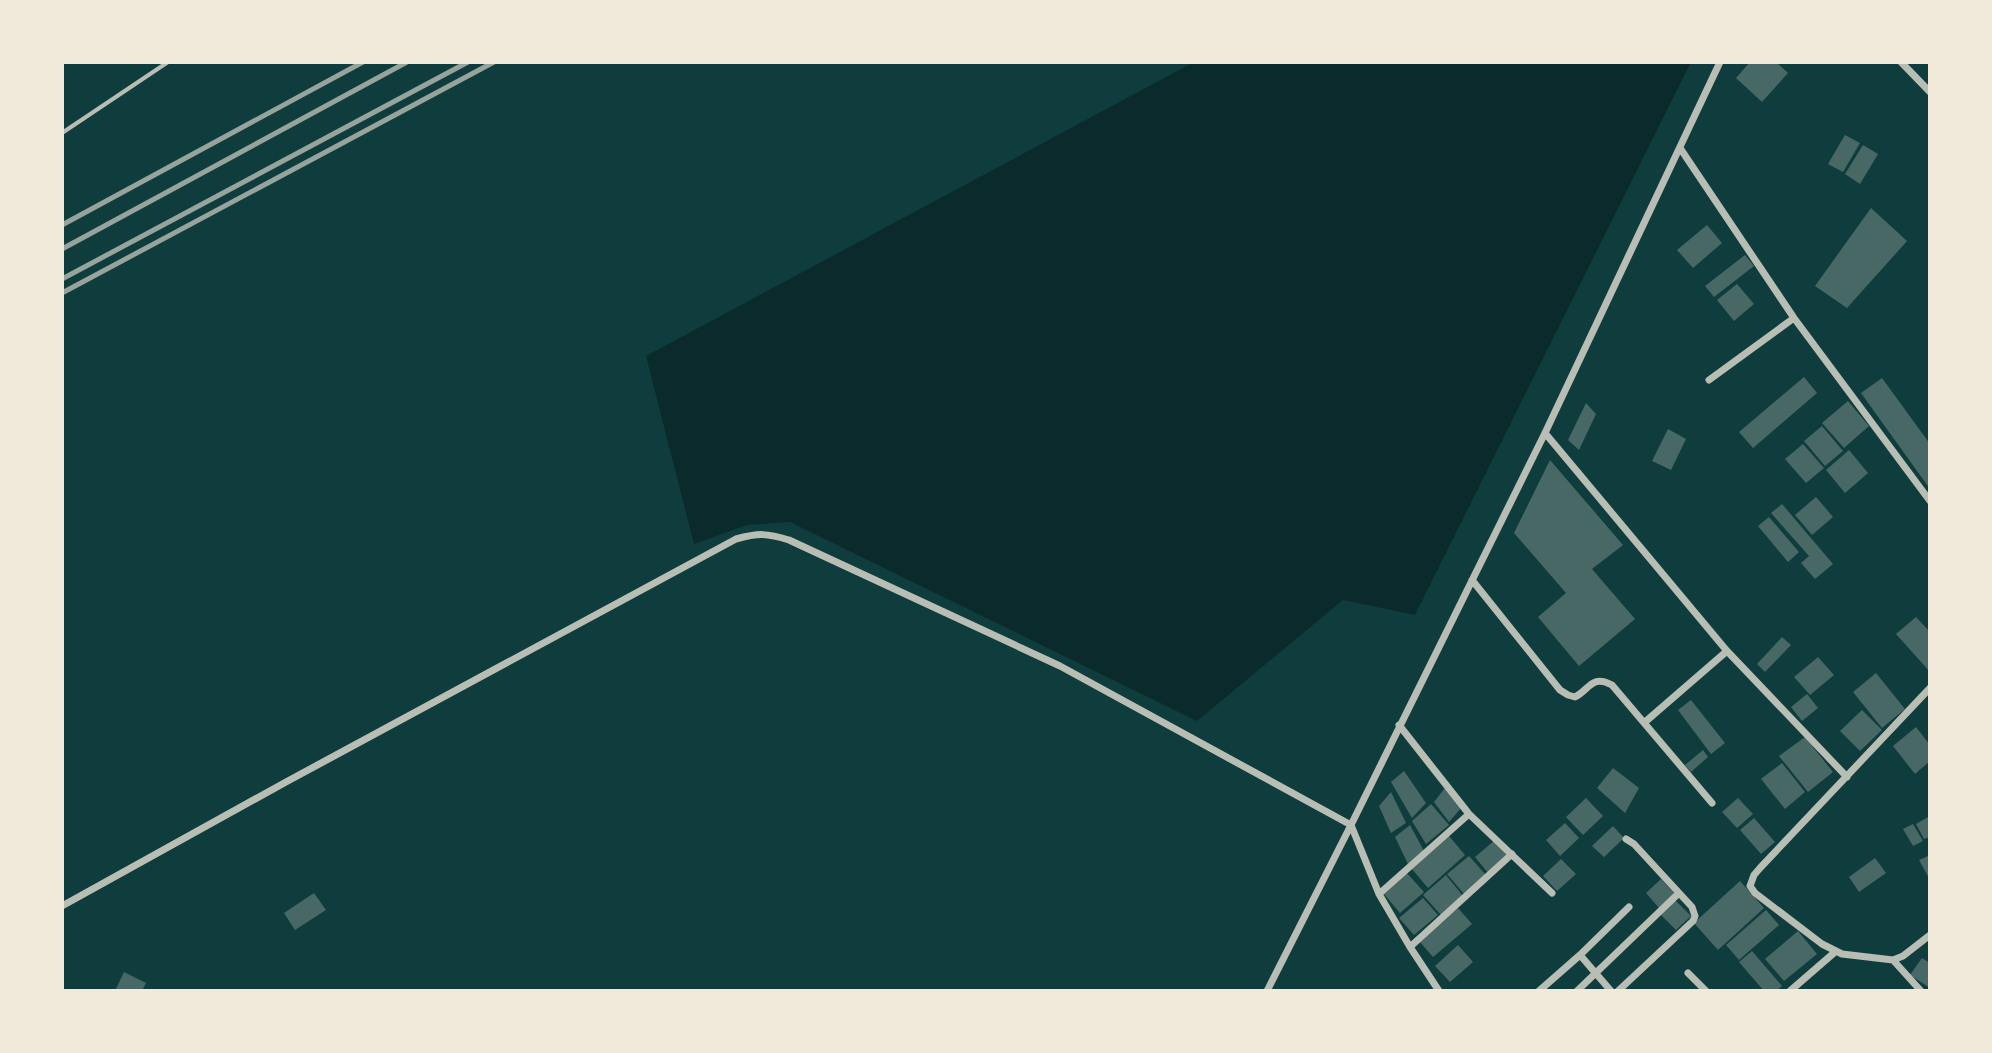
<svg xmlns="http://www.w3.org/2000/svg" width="1992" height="1053" viewBox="0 0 1992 1053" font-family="Karla,sans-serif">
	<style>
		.water { fill: #0a2a2b }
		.building { fill: #486865 }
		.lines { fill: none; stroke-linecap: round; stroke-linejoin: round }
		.service { stroke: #b8beb3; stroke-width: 4 }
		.minor { stroke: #b8beb3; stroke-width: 7 }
		.rail { stroke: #97a49c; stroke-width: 5 }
	</style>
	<rect width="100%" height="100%" fill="#0f3d3e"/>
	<path class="water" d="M1194,62H1691L1415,615L1343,600L1197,721L790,522L747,525L694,544L646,356Z"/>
	<path class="building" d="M1750,62H1776L1788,73L1762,102L1736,78Z
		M1845,135L1860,143L1843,172L1828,164Z
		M1863,145L1878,154L1860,184L1845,174Z
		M1871,208L1907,241L1847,308L1815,286Z
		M1707,225L1722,243L1693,268L1677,250Z
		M1745,255L1754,266L1714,297L1705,286Z
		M1737,284L1754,304L1734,321L1717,300Z
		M1804,377L1817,393L1753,448L1739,432Z
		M1882,378L1930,444V489L1861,393Z
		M1848,401L1869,426L1844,448L1822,423Z
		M1586,403L1596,414L1579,450L1568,440Z
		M1822,426L1843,451L1825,466L1804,441Z
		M1668,429L1686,439L1671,470L1652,461Z
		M1803,444L1824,468L1806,483L1785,459Z
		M1849,450L1868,473L1845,493L1826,470Z
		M1550,460L1623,545L1592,569L1635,619L1579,666L1538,617L1566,593L1514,533Z
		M1816,497L1833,517L1812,535L1795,515Z
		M1782,504L1833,564L1815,579L1801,563L1809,556L1771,513Z
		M1769,517L1799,552L1788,562L1758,526Z
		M1916,617L1930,632V672L1896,634Z
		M1782,637L1791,645L1765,672L1757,664Z
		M1818,657L1834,675L1810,695L1794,677Z
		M1876,673L1905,709L1882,728L1853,692Z
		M1807,694L1818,708L1802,721L1791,707Z
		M1691,700L1725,743L1711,754L1678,710Z
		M1862,710L1882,730L1860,751L1840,731Z
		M1916,727L1930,745V761L1915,774L1893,746Z
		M1805,737L1833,772L1808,792L1779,756Z
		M1703,750L1708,757L1691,772L1685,765Z
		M1782,763L1805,792L1785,809L1761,779Z
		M1613,768L1639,788L1625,813L1597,788Z
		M1404,771L1426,803L1412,818L1391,782Z
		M1445,788L1462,807L1449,822L1434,802Z
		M1391,792L1406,823L1391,833L1379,806Z
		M1586,798L1603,816L1583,835L1566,817Z
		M1738,798L1753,814L1737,828L1722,812Z
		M1431,804L1449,825L1426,844L1412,821Z
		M1930,816V837L1924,839L1916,824Z
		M1754,818L1775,842L1761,854L1740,830Z
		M1565,823L1579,838L1560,856L1546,840Z
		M1913,824L1923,841L1913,846L1903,829Z
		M1410,825L1424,851L1408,864L1395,837Z
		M1613,826L1624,838L1604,857L1592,846Z
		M1449,836L1465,855L1428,888L1411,868Z
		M1495,840L1508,856L1488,873L1475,857Z
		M1930,855V880L1919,860Z
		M1469,856L1486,875L1464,894L1447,874Z
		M1875,858L1886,873L1859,892L1849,877Z
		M1561,859L1576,874L1557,891L1543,876Z
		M1406,872L1424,892L1400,913L1383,893Z
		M1446,875L1463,896L1441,915L1423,895Z
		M1661,879L1675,894L1659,908L1646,893Z
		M1740,881L1764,908L1718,950L1694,923Z
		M314,893L326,910L295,930L284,913Z
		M1423,898L1438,915L1414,935L1399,918Z
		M1675,900L1691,916L1676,930L1661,915Z
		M1458,908L1472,924L1433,957L1419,941Z
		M1766,910L1779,925L1739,960L1726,945Z
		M1798,931L1817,954L1784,981L1765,959Z
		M1458,945L1473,962L1450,982L1435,966Z
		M1752,951L1782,986L1776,991H1764L1739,962Z
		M1922,958L1930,963V988L1910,975Z
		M124,972L146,983L142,991H115Z"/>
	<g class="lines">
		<path class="service" d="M62,133L168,62"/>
		<path class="minor" d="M1901,62L1930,92
			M1680,148L1794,318L1930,501
			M1709,380L1794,318
			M1545,433L1727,651L1847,777
			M1472,580L1560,690L1568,695L1575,697C1590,689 1592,674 1612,685L1712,803
			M1930,688L1760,868L1754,875L1750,886L1755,893L1822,944L1842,954L1893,960L1903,956L1930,935
			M1645,722L1727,651
			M1399,725L1469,814L1552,893
			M1379,894L1469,814
			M62,906L286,782L736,539C758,533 767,533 789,540L1060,666L1351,825L1379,894L1410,947L1439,991
			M1410,947L1512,854
			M1580,955L1611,991
			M1893,960L1921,991
			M1688,973L1706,991
			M1267,991L1351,825L1545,433L1720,62
			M1539,991L1580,955L1629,907
			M1577,991L1679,893
			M1618,991L1693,921L1695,916L1692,907L1634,844L1626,839
			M1790,991L1835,952"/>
		<path class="rail" d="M62,225L363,62
			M62,249L407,62
			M62,279L468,62
			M62,293L494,62"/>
	</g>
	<rect width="1992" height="1053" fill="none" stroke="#f1e9da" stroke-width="128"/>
</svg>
